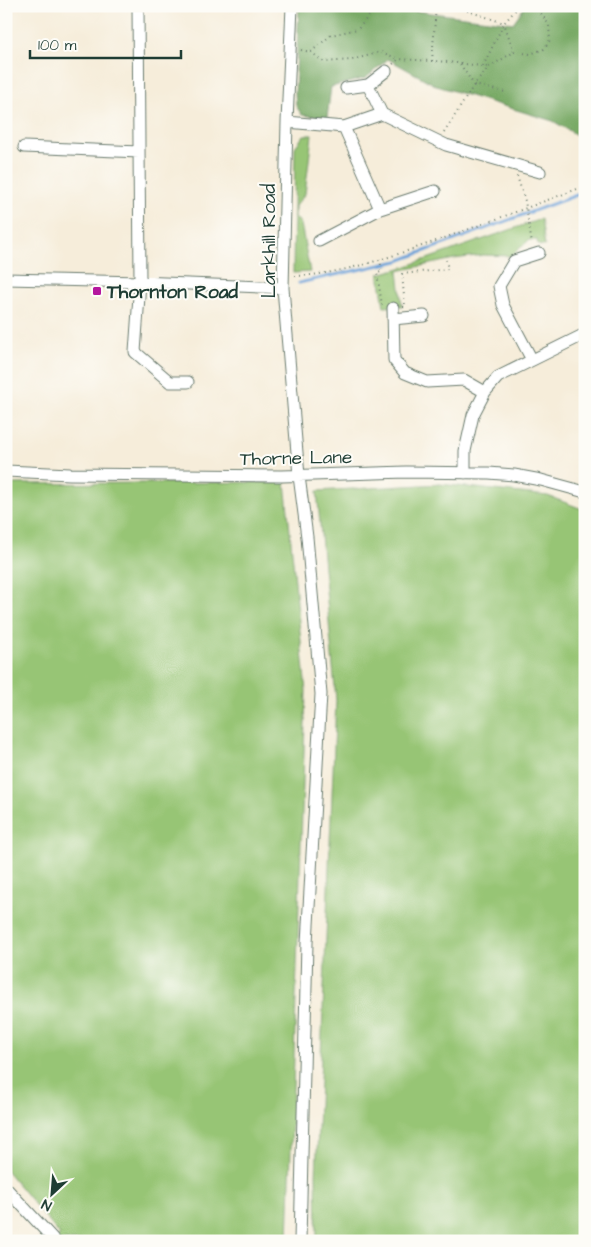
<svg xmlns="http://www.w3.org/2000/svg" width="591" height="1247" viewBox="0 0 591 1247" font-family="'Architects Daughter',sans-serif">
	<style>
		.green { fill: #97c574; stroke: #5b8154 }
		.forest { fill: #79aa66; stroke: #4c744d }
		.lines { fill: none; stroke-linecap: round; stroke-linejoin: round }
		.stream { stroke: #6ca2d9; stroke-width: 3 }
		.minor-casing { stroke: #6a7b6e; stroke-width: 13 }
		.path { stroke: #6a7b6e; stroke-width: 2; stroke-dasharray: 1 4; stroke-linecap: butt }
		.minor { stroke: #fff; stroke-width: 11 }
		.poi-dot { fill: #b5179e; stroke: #fdfcf7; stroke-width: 2 }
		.labels { text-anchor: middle; stroke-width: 4; stroke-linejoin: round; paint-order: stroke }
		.street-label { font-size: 19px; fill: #1f3d34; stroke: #fdfcf7 }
		.poi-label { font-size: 19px; font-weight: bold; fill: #1f3d34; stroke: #fdfcf7; text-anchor: start }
	</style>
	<rect width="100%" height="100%" fill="#fdfcf7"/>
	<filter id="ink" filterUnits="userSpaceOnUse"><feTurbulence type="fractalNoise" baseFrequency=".02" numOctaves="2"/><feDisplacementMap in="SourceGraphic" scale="10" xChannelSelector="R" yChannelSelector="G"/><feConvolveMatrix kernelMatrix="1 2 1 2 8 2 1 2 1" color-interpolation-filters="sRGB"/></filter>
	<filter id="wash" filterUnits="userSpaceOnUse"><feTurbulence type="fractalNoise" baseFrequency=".0096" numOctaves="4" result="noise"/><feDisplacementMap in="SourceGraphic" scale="20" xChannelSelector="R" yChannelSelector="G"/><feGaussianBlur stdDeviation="1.12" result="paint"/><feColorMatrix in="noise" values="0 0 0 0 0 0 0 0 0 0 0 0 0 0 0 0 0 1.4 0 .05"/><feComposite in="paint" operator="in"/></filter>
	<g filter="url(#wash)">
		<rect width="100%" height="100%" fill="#f6edda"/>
		<path class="green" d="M304,135H312L305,194L295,206V217L301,224L310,272L293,273L295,147Z
			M541,219L545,246L538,245L537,240H529L511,256L484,255L454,259L398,271L402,306L384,307L379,274L407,266Z
			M285,482L306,691L288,1241H54L60,1235L6,1170V484Z
			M440,484L548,496L585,510V1241H317L316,1176L336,700L317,491Z"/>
		<path class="forest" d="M299,6H400L407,10L513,23L525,6H585V140L553,121L437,86L388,59L366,78L331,87L327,118L302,115L296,106L295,93Z"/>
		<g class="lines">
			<path class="stream" d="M299,283L398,261L585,192"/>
		</g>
	</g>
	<g filter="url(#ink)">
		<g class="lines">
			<g class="minor-casing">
				<path id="minor" d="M138,6L140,282L135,352L170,382H188
					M292,6L287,122L283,288L299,476L307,537L321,694L307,943L300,1241
					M368,85L386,71
					M346,88L368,85L382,114
					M287,122L344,127L382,114L446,145L540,172
					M344,127L380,209
					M24,147L139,152
					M319,241L380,209L435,191
					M6,279L140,282L283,288
					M393,308L394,360L405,373L427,382L464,380L485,392
					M393,319L424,316
					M532,360L503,305L499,286L514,261L539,253
					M6,471L70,474L282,476L406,472L489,473L514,475L541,480L585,492
					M465,473V451L473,415L485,392L498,377L585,334
					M6,1188L55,1241"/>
			</g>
			<path class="path" d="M408,6H411
				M453,6L504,23L519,6
				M301,50L311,52L324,62L352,60L381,52L399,59
				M311,52L331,35L358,29L377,6
				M514,52L530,54L544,49L550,40L549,25L536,6
				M432,61L436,6
				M393,64L399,59L449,62L489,67
				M460,64L474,85L505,92
				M483,66L504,23
				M584,111L581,123L585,132
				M444,133L474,85L489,67L514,52L504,23
				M517,176L525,201L532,244
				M380,259L382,272L377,273L382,305
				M295,276C336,275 377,261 416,248C471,229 526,208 580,188L585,189
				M403,307H405L402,274L448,269L446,260"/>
			<use href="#minor" class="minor"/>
		</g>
	</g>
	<rect class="poi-dot" x="92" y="286" width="10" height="10" rx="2.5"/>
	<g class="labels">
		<g class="street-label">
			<text transform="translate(268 241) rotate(-90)" y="7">Larkhill Road</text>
			<text transform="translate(296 457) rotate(-1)" y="7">Thorne Lane</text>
		</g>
		<g class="poi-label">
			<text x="107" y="298">Thornton Road</text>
		</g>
	</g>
	<rect width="591" height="1247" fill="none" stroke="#fdfcf7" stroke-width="25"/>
	<g transform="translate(52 1194) rotate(206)" stroke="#fdfcf7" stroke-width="4" paint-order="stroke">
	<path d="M0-4L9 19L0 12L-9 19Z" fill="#1f3d34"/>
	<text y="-8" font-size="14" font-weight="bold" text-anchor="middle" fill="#1f3d34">N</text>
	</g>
	<path d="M30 50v8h151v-8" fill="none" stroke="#1f3d34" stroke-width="2.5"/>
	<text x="38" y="50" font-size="15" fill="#1f3d34" stroke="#fdfcf7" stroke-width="4" paint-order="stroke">100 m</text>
</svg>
